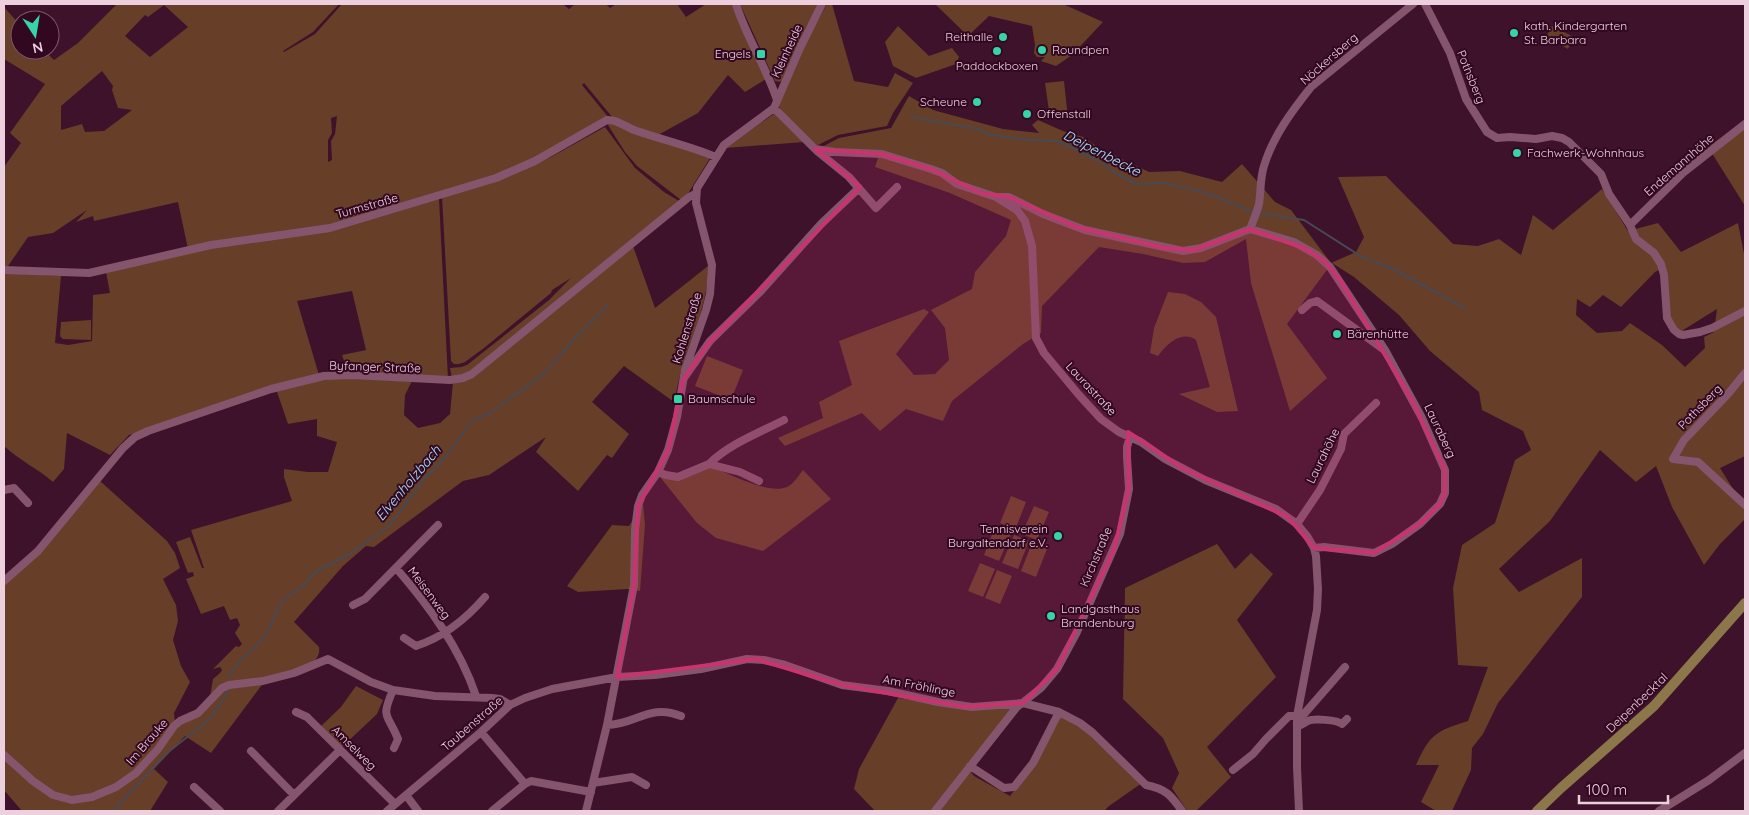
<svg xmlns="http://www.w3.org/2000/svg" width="1749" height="815" viewBox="0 0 1749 815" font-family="Quicksand,sans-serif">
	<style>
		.green { fill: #673e28; fill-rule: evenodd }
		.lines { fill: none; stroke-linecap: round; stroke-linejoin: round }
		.stream { stroke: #474a54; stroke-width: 2 }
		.minor { stroke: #85546d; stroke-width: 8 }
		.major { stroke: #8b774a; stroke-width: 10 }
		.marked { fill: #c8346e; fill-opacity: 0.2; stroke: #c8346e; stroke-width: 4; stroke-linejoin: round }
		.poi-dot { fill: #36d4a7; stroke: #320821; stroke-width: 2 }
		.labels { text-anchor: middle; stroke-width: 4; stroke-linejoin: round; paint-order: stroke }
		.poi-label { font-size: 12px; fill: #edd0dd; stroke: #320821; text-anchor: start }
		.street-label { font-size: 12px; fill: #edd0dd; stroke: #320821 }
		.water-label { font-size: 14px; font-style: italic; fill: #a6e0fb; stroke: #320821 }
	</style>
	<rect width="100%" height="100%" fill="#3d122a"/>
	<path class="green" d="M117,4H339L313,32L283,51L284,52L315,34L342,4H563L569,9L575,4H606L610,8L616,4H677L686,17L706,4H732L766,79L745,92L728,75L698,113L658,135L613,118L584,83L582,85L609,118L513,170L341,224L188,249L178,202L94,221L93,216L76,222L87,210L53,233L28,237L6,269H4V167L21,143L10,133L45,84L4,59V7L20,25V50H44L54,60L78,43ZM164,5L188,27L150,57L125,36L145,15L148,17ZM102,71L113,86L112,90L118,108L132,110L104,131L85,132L82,124L61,130V106ZM337,116L335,134L331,141L332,160L328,162V140L332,133L331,118Z
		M740,4H819L806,27L782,80L780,82L775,81Z
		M827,4H832L854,81L888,87L895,73L913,83L893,113L887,126L838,135L816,146L786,117L778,105L803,48Z
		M935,4H1063L1103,22L1072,55L1056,66L1041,61L1045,57H1037L1034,53L1035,45L1032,26L989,16L968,36Z
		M898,26L929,56L952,48L959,57L956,64L916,78L893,66L885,42Z
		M1552,26L1574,37L1568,49L1546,37Z
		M1064,81L1068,118H1050L1045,83Z
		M909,96L933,110L1003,129L1039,133L1032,125L1038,120L1063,131L1083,137L1099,148L1149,172L1180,171L1222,182L1242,164L1275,202L1291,210L1331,263L1356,252L1364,237L1338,177L1386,176L1453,244L1478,246L1499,239L1521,255L1533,215L1553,230L1602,189L1628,231L1658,223L1681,252L1738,223L1745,259V456L1720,468L1745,508V519L1720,544L1704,565L1672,507L1656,466L1636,482L1600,450L1550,521L1499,569L1519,592L1582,558V597L1498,703L1483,734L1472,748L1471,770L1452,811H1436L1421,802L1439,765H1416C1430,734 1436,731 1468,721L1488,667L1458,665L1453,588L1462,545L1495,523L1515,460L1531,450L1523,431L1482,410L1479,392L1430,351L1399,315L1354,277L1332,263L1287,324L1327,378L1290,411L1251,283L1246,239L1205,262L1183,263L1143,254L1099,247L1042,306L1041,333L1023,344L952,401L943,421L906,409L880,431L862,413L785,446L778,438L823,418L819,402L852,385L839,341L924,309L929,312L896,354L914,375L935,374L949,360L945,328L931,310L972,289L975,272L1006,236L1011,220L950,193L875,167L880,152L820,148L839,138L891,128ZM1661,269L1671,321L1680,332L1717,309L1714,332L1704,337L1705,348L1685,367L1662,345L1630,323L1622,331L1597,333L1576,315L1577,299L1590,307L1603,295L1621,307L1655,272Z
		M775,113L804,142L726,148Z
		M1745,120V206L1708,147Z
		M611,121L671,142L710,158L689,192L681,200L637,166L625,152L606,122Z
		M605,127L635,168L664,192L679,201L469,373L452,378L450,368L461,367L467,365L549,300L571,278L552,290L551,293L484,348L465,362L459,364H454L451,361L442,197L513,175L551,157Z
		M439,198L448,379L348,372L342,355L366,350L352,291L297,301L319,375L181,417L129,435L110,455L67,433L64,469L53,482C38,469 19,460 4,446V273L61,276L55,343L68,345L92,341L93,295L110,293L106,272L214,247L286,236Z
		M633,246L655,308L708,266C708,304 694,329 683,364C679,376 677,390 674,402L624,366L592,402L629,434L612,458L607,455L578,491L536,452L546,437L489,475L463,481L374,547L366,546L343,566L294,622L319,647C325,678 242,678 224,684C219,686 214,693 210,697L213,679L220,673L222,670L220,667L213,669L236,646L239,647L242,644L235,633L240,625L237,618L230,620L224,606L201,614L186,579L194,576L193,572L188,573L176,542L190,537L202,568H204L191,530L292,501L284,477V469L308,472H328L337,442L317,436V419L288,424L276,389L298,384L343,376L412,381L405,395L404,415L418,428L440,423L450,414L453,382L466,379Z
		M1168,292L1185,294L1201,302L1216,317L1238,411L1217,412L1179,394L1210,387L1196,340C1181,330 1167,344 1158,356L1150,353L1154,328Z
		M91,320V340L63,339L60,336L61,322Z
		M707,356L743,370L731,400L695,386Z
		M709,466C729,473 767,495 787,487C794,484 799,475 803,470L831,499L763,551L716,538L697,523L660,477L677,479Z
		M100,481L167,541L175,553L180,568L163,579L176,605L178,621L173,640L181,666L190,682L174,713L175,722L134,772L116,787L74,799L54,794L4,752V584Z
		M1011,496L1026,502L1015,530L1000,523Z
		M643,503L645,525L640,591L627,589L578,592L567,586L612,525L629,526Z
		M1034,506L1049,512L1037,540L1022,534Z
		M995,527L1011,534L999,561L984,555Z
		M1014,535L1029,541L1018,569L1002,563Z
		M1032,543L1047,549L1036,577L1021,571Z
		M1217,544L1235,569L1251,553L1273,574L1237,620L1276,677L1207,747L1231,777L1196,811H1187L1172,788L1179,773L1163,738L1123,699L1125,588Z
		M980,563L995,569L983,597L968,591Z
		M997,570L1012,576L1000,604L985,598Z
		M264,682L211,753L185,736L154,769L168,782L150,811H22L4,790V758L34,785L73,802L117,788L171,732L218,693L229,687Z
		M356,686L383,700L377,714L342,747L320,727L341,707Z
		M898,698L975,709L1015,707L966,766L974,776L1010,796L1034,764L1060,713L1079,723L1142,783L1109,806L1104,811H875L854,789L859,769Z"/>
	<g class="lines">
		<path class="stream" d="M911,117L978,129L991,135L1029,140L1057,141L1095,159L1117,174L1136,184L1162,183L1188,188L1210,194L1251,211
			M1259,213L1304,220L1362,257L1391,268L1465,308
			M229,676L238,663L265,637L282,601L303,586L314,573L351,553L390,525L423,480L445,458L472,420L489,414L545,373L572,341L608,305
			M113,811L167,753L211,718L228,691"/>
		<path class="minor" d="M736,4C746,37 766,66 777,100
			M1425,4L1450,53L1466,99L1487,132L1497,138L1510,137L1536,139L1552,136L1562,138L1569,142L1601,174L1609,194L1630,225L1636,239L1654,253L1661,264L1664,275L1667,318L1674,330L1679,334L1683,335L1700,332L1712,328L1745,311
			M774,108L815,149L835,152L882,154L931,169L942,173L957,184L996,197L1017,210L1025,221L1032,246L1036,338L1044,353L1079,395L1101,419L1119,432L1141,442L1165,459L1205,480L1276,509L1297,524L1307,536L1314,548L1316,556L1318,589L1317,610L1297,716V767L1299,811
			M817,151L849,177L876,208L897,187
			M996,197H1009L1043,214L1085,230L1183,251L1201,248L1250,229
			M1630,225L1684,172L1745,124
			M1250,229L1294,242L1317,255L1330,267L1385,350L1422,418L1445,470V493L1440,504L1420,524L1392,544L1374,553L1324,547L1314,548
			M1250,229C1253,221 1257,212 1259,204C1261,191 1260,178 1264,166C1273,136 1292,111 1311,87L1413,4
			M4,270L89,273L211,245L330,228L496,178L535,161L607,120C618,119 626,128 637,131C663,140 690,146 716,157
			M1302,310L1310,303L1317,301L1383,349
			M1745,373L1728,394L1684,440L1673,459L1698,462L1745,505
			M684,378L710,341L759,293L821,224L859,188
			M709,464C729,444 759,433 784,420
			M658,472L666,475L678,477L709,464L740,472L759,481
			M4,490L14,488L28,503
			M1297,524L1320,490L1341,449L1344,434L1376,403
			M396,568C429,606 460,648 476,696
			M4,581L38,551L123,448L135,437L148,431L271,389L324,376L352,375L450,380L463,378L472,374L689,197L695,194
			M353,605L365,599L438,525
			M404,638L416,646C444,637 466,619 485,597
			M393,690C380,720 388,713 398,739L394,748
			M296,712L307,717L395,804
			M607,725C636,725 649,703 681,716
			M1297,726C1303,725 1303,723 1308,721C1314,718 1337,720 1342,724L1347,719
			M481,732L525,784
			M251,751L294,795
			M4,755L33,781L53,795L72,800L92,797L116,787L136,773L158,749L174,726L180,721L198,713L222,688L229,685L263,681L294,673L328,659L371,682L393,690L435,696L492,698L500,699L510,705
			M970,766L1004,788L1014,787L1033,763L1059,712
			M1233,770L1253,754L1266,739L1289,716H1302L1304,714L1345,667
			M593,783L632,777L646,785
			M194,787L220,811
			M406,795L418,811
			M278,811L340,750
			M387,811L481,732L510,705L525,698L552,689L617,677L655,675L701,669L747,659L764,660L785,665L842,685L888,691L938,702L972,707L1023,703L1059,712L1080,723L1093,733L1146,785C1166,789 1171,795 1182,811
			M492,811L525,784L531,781L591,792
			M586,811L607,725L634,585L635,530L638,506L642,495L658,472L668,450L677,417L685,370L706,310L710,294L712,265L696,203L697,188L724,145L774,108L800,48L822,4
			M935,811L1016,708L1041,688L1057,669L1077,632L1120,534L1129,489L1127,457V447L1130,437
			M1659,811L1709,780L1745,753"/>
		<path class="major" d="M1537,811L1561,788L1654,706L1745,603"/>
	</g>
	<path class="marked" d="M815,149L882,154L931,169L981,193L1009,197L1077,227L1165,248L1193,250L1250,229L1304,248L1325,261L1340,280L1412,400L1445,470V493L1440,504L1420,524L1374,553L1314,548L1288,517L1182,468L1128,432L1129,489L1114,550L1057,669L1023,703L965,707L842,685L756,659L617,677L634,585L638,506L668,450L683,380L710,341L860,187Z"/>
	<g class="poi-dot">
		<circle cx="1514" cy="33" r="5"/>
		<circle cx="1003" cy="37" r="5"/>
		<circle cx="1042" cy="50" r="5"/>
		<circle cx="997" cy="51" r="5"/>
		<rect x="756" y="49" width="10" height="10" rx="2.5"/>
		<circle cx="977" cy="102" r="5"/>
		<circle cx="1027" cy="114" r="5"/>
		<circle cx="1517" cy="153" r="5"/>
		<circle cx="1337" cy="334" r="5"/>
		<rect x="673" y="394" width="10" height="10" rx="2.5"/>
		<circle cx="1058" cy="536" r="5"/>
		<circle cx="1051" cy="616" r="5"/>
	</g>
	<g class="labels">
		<g class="poi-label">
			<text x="1524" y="30">kath. Kindergarten<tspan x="1524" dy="14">St. Barbara</tspan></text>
			<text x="993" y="41" text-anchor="end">Reithalle</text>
			<text x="1052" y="54">Roundpen</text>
			<text x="751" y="58" text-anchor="end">Engels</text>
			<text x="997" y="70" text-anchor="middle">Paddockboxen</text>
			<text x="967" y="106" text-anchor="end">Scheune</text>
			<text x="1037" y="118">Offenstall</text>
			<text x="1527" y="157">Fachwerk-Wohnhaus</text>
			<text x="1347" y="338">Bärenhütte</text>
			<text x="688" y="403">Baumschule</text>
			<text x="1048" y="533" text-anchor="end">Tennisverein<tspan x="1048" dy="14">Burgaltendorf e.V.</tspan></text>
			<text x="1061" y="613">Landgasthaus<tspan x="1061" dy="14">Brandenburg</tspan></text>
		</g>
		<g class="street-label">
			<text transform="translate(787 51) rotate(-65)" y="4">Kleinheide</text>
			<text transform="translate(1329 59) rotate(-41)" y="4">Nöckersberg</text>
			<text transform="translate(1471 77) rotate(68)" y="4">Pothsberg</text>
			<text transform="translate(1679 165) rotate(-41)" y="4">Endemannhöhe</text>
			<text transform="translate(367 206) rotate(-16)" y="4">Turmstraße</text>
			<text transform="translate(687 328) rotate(-73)" y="4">Kohlenstraße</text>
			<text transform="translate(375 367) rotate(2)" y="4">Byfanger Straße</text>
			<text transform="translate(1091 389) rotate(47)" y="4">Laurastraße</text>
			<text transform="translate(1700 407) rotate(-46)" y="4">Pothsberg</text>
			<text transform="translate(1440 431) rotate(65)" y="4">Lauraberg</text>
			<text transform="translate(1323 456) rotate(-64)" y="4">Laurahöhe</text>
			<text transform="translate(1096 557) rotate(-67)" y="4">Kirchstraße</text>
			<text transform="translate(429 593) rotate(53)" y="4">Meisenweg</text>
			<text transform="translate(919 686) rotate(11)" y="4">Am Fröhlinge</text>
			<text transform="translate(1637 703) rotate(-44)" y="4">Deipenbecktal</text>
			<text transform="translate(472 724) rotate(-41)" y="4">Taubenstraße</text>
			<text transform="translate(147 742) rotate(-49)" y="4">Im Brauke</text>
			<text transform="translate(354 748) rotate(45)" y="4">Amselweg</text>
		</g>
		<g class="water-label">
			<text transform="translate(1102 153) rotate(27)" y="5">Deipenbecke</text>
			<text transform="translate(408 483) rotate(-50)" y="5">Elvenholzbach</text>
		</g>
	</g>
	<rect width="1749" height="815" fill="none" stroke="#edd0dd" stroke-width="10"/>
	<g transform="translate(35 35) rotate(168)"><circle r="24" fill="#320821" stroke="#7d586c"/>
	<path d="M0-4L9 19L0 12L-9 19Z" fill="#36d4a7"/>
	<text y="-8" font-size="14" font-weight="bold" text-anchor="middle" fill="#edd0dd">N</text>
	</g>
	<path d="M1579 795v8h89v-8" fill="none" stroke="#edd0dd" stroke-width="2.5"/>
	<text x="1586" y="795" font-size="15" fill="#edd0dd" stroke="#320821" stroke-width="4" paint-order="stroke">100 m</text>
</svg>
